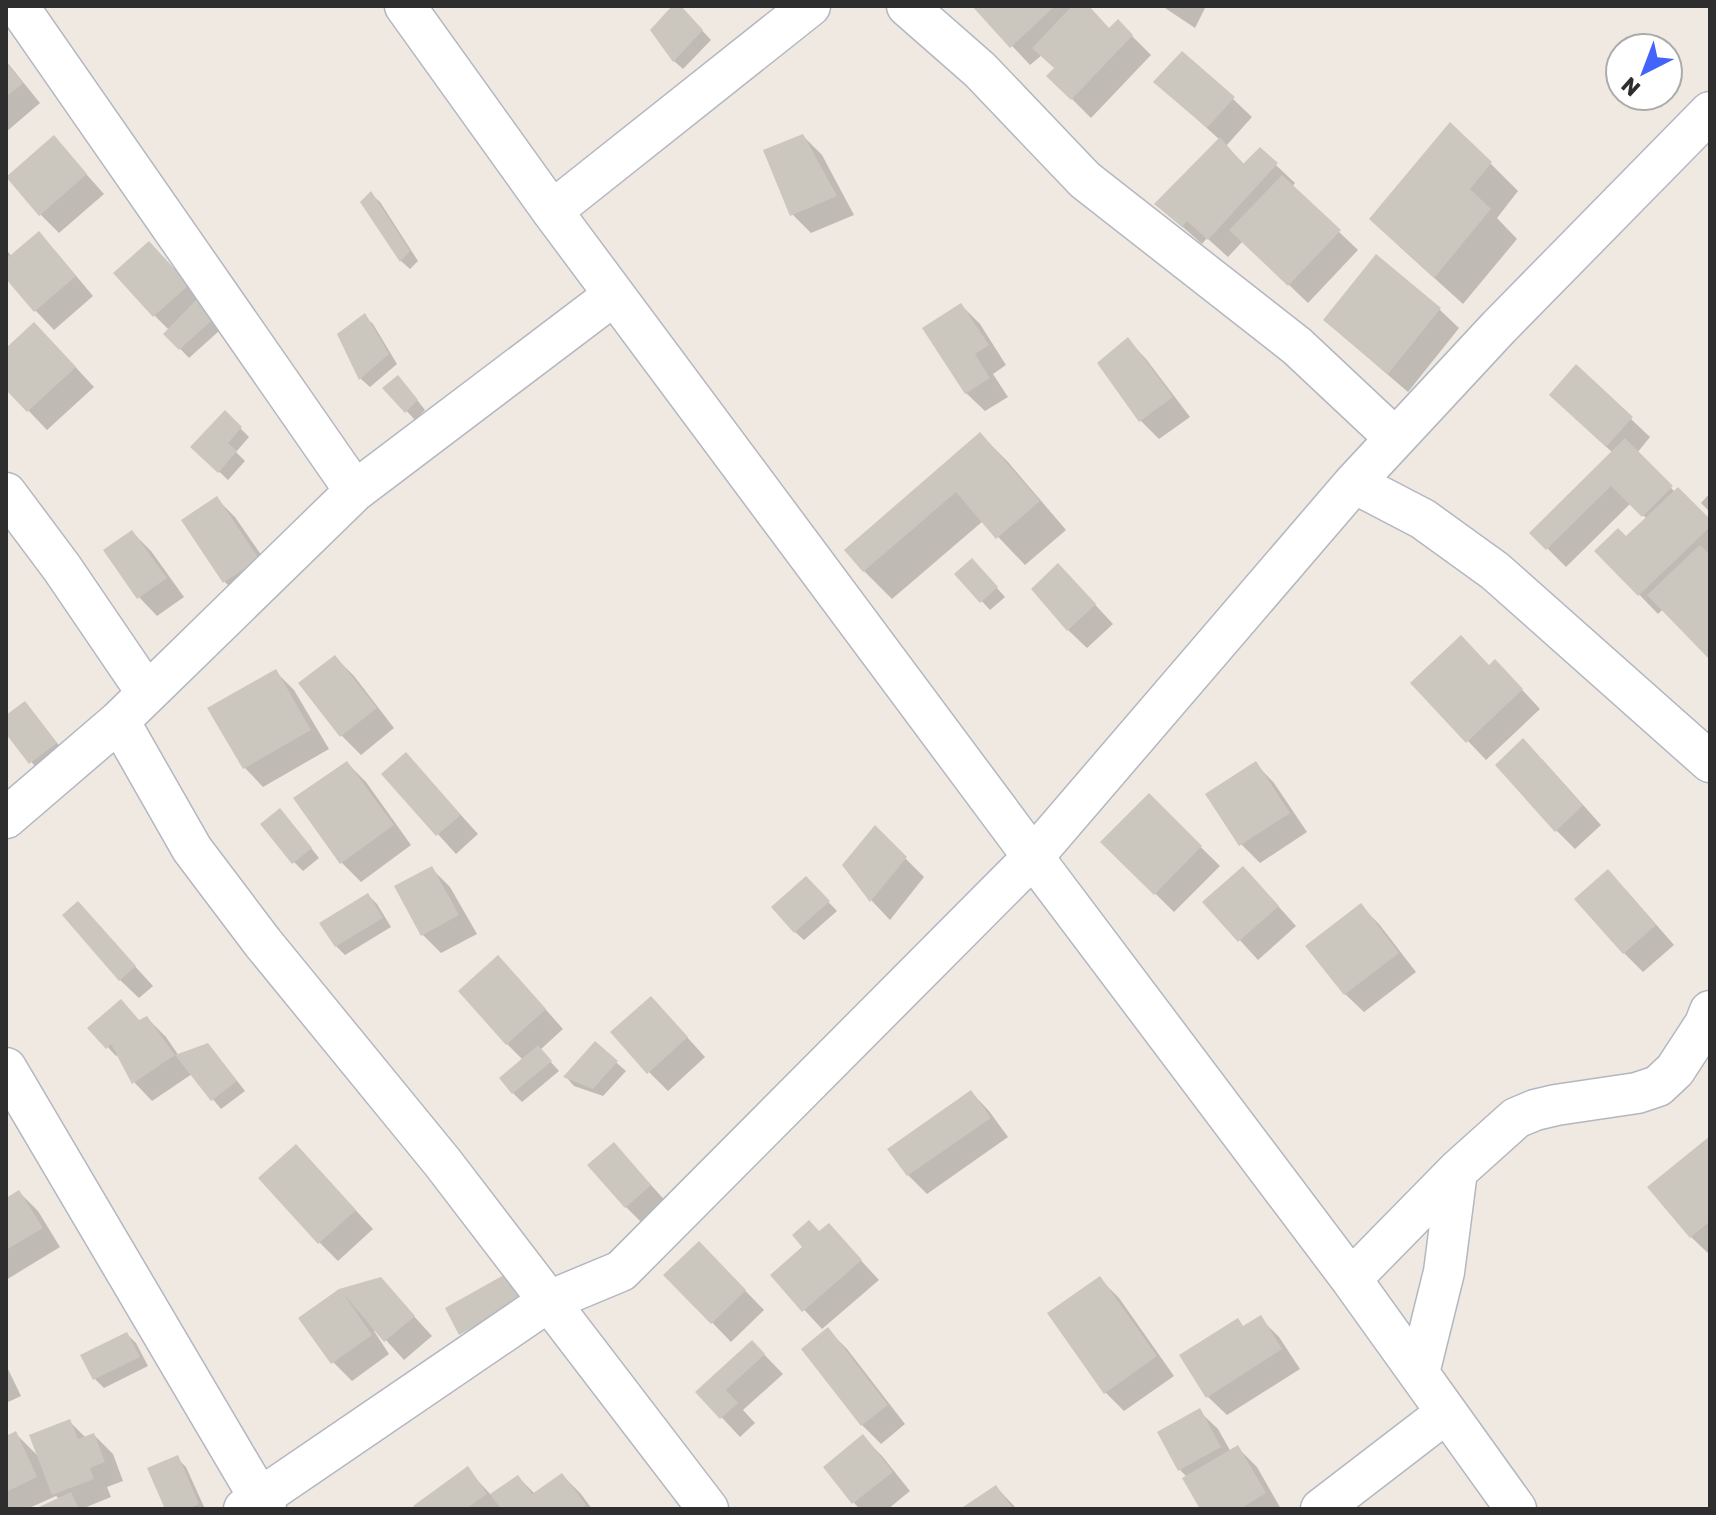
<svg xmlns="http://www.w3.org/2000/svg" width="1716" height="1515" viewBox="0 0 1716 1515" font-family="Rubik,sans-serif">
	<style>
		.shadow { fill: #0003 }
		.building { fill: #cbc7bf }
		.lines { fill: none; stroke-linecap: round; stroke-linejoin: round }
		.minor-casing { stroke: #b4b7c1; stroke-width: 43 }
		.minor { stroke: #fff; stroke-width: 40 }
	</style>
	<rect width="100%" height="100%" fill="#efe9e1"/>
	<path class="shadow" d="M674,6H679L711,40L683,69L674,61Z
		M975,6H1087L1110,30L1118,22L1151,55L1091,118L1049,76L1057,69L1042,55L1030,65Z
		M1162,6H1206L1195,28Z
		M6,61L40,103L6,132Z
		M1156,82L1233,99L1252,117L1226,146L1245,165L1260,150L1295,183L1292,187L1358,250L1308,303L1243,241L1228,257L1207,238L1202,244L1157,204L1220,140Z
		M803,136L822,155L854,215L811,233L792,214Z
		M54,138L104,194L59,233L40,214Z
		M1490,163L1518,191L1497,218L1517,239L1463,304L1400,247Z
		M371,194L380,202L418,261L410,269L401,261Z
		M39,234L57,253L93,296L54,330L36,311L6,276V249L12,257Z
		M1377,257L1440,310L1459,328L1408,392L1345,338L1326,320Z
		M168,262L208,308L219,331L189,358L166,334L170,331L154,315Z
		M961,305L980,324L1006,365L993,374L1008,397L985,411L966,393Z
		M364,316L373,324L397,364L370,387L361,379L340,335Z
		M1128,340L1146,359L1190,417L1159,439L1140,420Z
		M53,343L94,387L47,430L6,387V350Z
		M1576,367L1650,437L1637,453L1675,492L1710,522V657L1663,609L1658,614L1597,551L1626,539L1647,519L1631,503L1566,567L1532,533L1613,453L1570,413Z
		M407,387L425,410L415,420L385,388Z
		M225,413L249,437L236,452L245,461L228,480L193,447Z
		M980,434L1008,462L1066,530L1025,565L983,521L892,599L864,571Z
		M1710,493V512L1701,503Z
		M217,499L235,517L277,578L243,601L225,582Z
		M132,532L151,551L184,597L157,616L139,597Z
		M981,570L1005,597L990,610L957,574Z
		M1076,584L1113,624L1087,648L1068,630Z
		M335,657L354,676L394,728L361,755L342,736L301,683Z
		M1489,667L1514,681L1540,709L1486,760L1468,741Z
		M275,671L294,690L329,749L263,787L245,768Z
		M34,713L64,752L39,771L6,731V718Z
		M1542,759L1601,825L1575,849L1556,830Z
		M347,763L366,782L411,845L361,882L342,863L296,799Z
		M1256,764L1274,783L1307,832L1260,863L1241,844Z
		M424,774L478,834L456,854L384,775Z
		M1149,796L1220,866L1174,912L1103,842Z
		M288,819L319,858L303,871L294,862Z
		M875,828L924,877L890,920L872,901L844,865Z
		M431,868L450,887L477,934L441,953L423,935Z
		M1261,887L1296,926L1258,960L1205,902Z
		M815,888L837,911L804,940L795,932Z
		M1626,890L1674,945L1643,972L1624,953Z
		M368,895L377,904L391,927L345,955L336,946Z
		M78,904L153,986L139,998L120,980Z
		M1361,906L1379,924L1416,972L1364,1012L1345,994Z
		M517,977L563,1029L540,1050L559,1071L522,1102L513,1093L523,1060L507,1044Z
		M669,1017L705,1057L668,1091L649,1072Z
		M147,1018L166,1037L179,1056L216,1054L245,1091L221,1109L192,1074L152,1101L134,1082L119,1054L116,1056L90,1028L140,1023Z
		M595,1044L626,1071L603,1096L574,1086L566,1077Z
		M971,1092L989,1111L1008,1137L927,1194L908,1175Z
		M1710,1139V1255L1691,1237Z
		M614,1144L669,1205L645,1226L626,1207Z
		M315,1166L373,1229L338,1261L319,1242Z
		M19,1192L38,1211L60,1247L6,1280V1201Z
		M829,1226L879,1280L822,1329L772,1275Z
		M699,1243L764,1310L731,1342L666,1275Z
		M380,1279L432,1336L404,1360L376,1329L374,1331L389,1354L352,1381L333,1362L339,1290Z
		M1100,1279L1119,1298L1174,1376L1124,1411L1106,1393Z
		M1260,1318L1279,1337L1300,1369L1227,1415L1208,1397L1244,1328Z
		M828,1330L847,1349L905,1424L881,1444L862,1425Z
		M127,1334L136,1343L148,1366L104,1388L95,1379Z
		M752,1342L783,1374L743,1410L755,1423L740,1437L698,1392Z
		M6,1365L21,1396L6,1403Z
		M1199,1411L1218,1429L1231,1452L1238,1448L1257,1467L1281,1509H1203L1187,1477L1180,1470Z
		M70,1422L86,1438L94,1435L113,1454L123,1481L107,1487L111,1497L84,1508L86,1509H40L60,1500L56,1496L27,1509H6V1438L16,1434L40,1458Z
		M863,1437L882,1456L910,1491L888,1509H860L854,1503Z
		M177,1458L186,1467L205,1509H167Z
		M467,1469L492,1496L518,1477L535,1494L562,1475L581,1494L592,1509H418Z
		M996,1487L1017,1509H963Z"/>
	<path class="building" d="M672,6H681L703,30L673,62L650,30Z
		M972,6H1055L1010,48Z
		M1072,6H1089L1109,28L1118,19L1133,35L1071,100L1046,76L1054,68L1032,48Z
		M1182,51L1235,97L1207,128L1153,82Z
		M6,63L23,83L6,97Z
		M1450,122L1492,162L1470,189L1491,209L1434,278L1369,219Z
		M803,134L837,196L790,216L763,150Z
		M54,135L87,174L39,216L6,177Z
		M1220,137L1243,164L1260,147L1278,163L1208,240L1187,221L1182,227L1154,204Z
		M1282,175L1341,230L1288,286L1229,230Z
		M371,191L410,251L400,262L360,202Z
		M39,231L76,276L34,312L6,279V259Z
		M149,241L189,285L153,317L113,273Z
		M1376,254L1441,308L1388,374L1323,320Z
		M199,297L211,321L179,350L163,334Z
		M961,303L989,345L975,354L990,378L965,394L922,328Z
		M365,313L389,354L359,380L337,334Z
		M34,322L76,367L27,412L6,390V348Z
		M1128,337L1173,397L1139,422L1097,363Z
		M1576,364L1633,417L1606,447L1549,395Z
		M398,375L418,400L405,413L382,388Z
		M225,410L242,427L228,443L237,451L218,473L190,447Z
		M980,432L1040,501L996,539L956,492L863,572L844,550Z
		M1625,438L1673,486L1642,517L1611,486L1546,550L1529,533Z
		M1678,487L1710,519V527L1638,596L1594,551L1618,528L1626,536Z
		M217,496L259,559L223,583L181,520Z
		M132,530L167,578L137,599L103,550Z
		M1700,545L1710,555V660L1647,595Z
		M972,558L998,587L980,603L954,574Z
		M1058,563L1096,604L1067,631L1031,589Z
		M1461,635L1489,665L1495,659L1523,689L1466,743L1410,683Z
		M335,655L377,708L340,737L298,683Z
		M276,669L311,730L243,769L207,708Z
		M25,701L57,743L29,764L6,734V715Z
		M1523,738L1583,805L1555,832L1495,765Z
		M406,752L461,815L436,836L381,774Z
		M347,761L394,825L340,864L293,798Z
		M1256,761L1290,813L1239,846L1205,794Z
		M1149,793L1202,846L1154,895L1100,842Z
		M280,808L312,848L292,864L260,824Z
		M875,825L907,857L870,902L842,865Z
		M432,866L459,915L421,936L394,886Z
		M1243,866L1279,906L1238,942L1202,902Z
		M1608,869L1656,925L1623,954L1574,899Z
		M806,876L830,901L794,933L771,907Z
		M368,893L383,918L335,947L319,923Z
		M78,901L136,966L119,981L62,915Z
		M1361,903L1399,953L1344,995L1305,946Z
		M498,955L546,1009L506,1045L458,991Z
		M651,996L688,1037L647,1074L610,1032Z
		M121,999L139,1020L147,1016L175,1055L132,1084L111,1044L106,1049L87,1028Z
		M595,1041L618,1061L593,1089L563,1077Z
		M208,1043L237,1081L211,1101L175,1055Z
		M538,1045L552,1061L512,1094L499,1078Z
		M971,1090L991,1118L907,1176L887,1149Z
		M1710,1136V1221L1690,1238L1647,1187Z
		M614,1142L651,1185L625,1208L587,1165Z
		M296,1144L356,1210L318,1244L258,1178Z
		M19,1190L43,1228L6,1250V1198Z
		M809,1220L819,1231L829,1223L862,1260L802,1312L770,1275L802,1247L792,1235Z
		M699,1241L746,1290L711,1324L663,1275Z
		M511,1271L526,1298L459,1335L445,1308Z
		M1100,1276L1157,1356L1104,1394L1047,1313Z
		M381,1277L415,1316L384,1342L343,1293L372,1335L331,1364L298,1318L339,1289Z
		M1261,1315L1282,1349L1206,1398L1179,1355L1238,1318L1243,1326Z
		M828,1327L888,1405L861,1426L801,1349Z
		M127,1332L140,1357L93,1380L80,1355Z
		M752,1340L765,1354L726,1390L738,1403L720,1419L695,1392Z
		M1200,1408L1221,1447L1178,1471L1157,1432Z
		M70,1419L78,1439L94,1433L105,1462L90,1468L94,1479L52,1495L29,1435Z
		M16,1431L37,1477L6,1492V1436Z
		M863,1434L893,1472L852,1504L823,1467Z
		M1238,1445L1266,1493L1240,1509H1200L1182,1478Z
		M178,1455L199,1504L188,1509H165L147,1468Z
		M468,1466L487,1494L466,1509H416L413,1506Z
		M562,1473L586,1505L580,1509H501L490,1494L518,1475L532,1494Z
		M996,1485L1013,1509H960Z
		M71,1492L79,1509H35Z"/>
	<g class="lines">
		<g class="minor-casing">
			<path id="minor" d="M18,6L355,491
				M405,6L552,211L1033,857L1351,1279L1516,1509
				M907,6L980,70L1085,180L1297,346L1395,438
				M552,211L810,6
				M1354,483L1423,519L1495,571L1710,762
				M6,493L62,568L147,693
				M119,721L192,849L263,943L443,1163L708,1509
				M6,818L119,721L355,491L614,295
				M6,1068L266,1509
				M1351,1279L1457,1171L1516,1118L1535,1110L1556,1105L1637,1093L1658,1086L1675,1070L1705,1024L1710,1011
				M1419,1373L1444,1272L1457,1171
				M244,1509L549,1301L621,1271L1033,857L1354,483L1499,327L1710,112
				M1321,1509L1446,1413"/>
		</g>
		<use href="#minor" class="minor"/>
	</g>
	<rect width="1716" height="1515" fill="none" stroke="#2e2e2e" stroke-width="16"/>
	<g transform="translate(1644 72) rotate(222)"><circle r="38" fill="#ffffff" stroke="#ababab" stroke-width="2"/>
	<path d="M0-6L14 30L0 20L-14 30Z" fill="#4264fb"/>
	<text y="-12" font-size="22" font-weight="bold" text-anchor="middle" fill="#2e2e2e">N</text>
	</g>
</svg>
